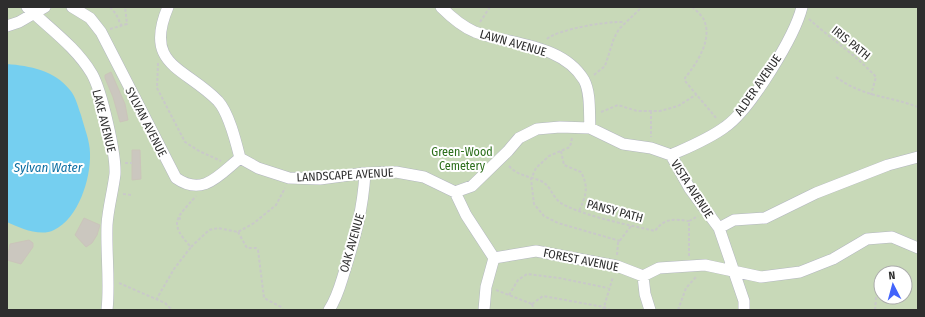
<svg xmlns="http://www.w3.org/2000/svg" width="925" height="317" viewBox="0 0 925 317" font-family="'Fira Sans Condensed',sans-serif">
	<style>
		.cemetery { fill: #c8d9b8; fill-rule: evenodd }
		.water { fill: #75cff0 }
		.building { fill: #cbc7bf; stroke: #cbc5ba }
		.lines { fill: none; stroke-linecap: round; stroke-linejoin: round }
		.minor-casing { stroke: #b4b7c1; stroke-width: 12 }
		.path { stroke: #c9c9c9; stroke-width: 2; stroke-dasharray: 3 2; stroke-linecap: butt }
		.minor { stroke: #fff; stroke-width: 11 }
		.labels { text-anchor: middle; stroke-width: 4; stroke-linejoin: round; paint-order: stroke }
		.street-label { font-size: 12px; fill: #2e2e2e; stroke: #fff }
		.park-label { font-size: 12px; fill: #2c6e1b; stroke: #fff }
		.water-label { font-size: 13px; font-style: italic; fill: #0d6fa3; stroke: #fff }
	</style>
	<rect width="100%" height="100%" fill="#efe9e1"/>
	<path class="cemetery" d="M7,7H918V310H7ZM881,273H905V297H881Z"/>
	<path class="water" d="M7,64C30,66 54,70 70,90C76,97 78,107 81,115C84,127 90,141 90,153C91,179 78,219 54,230C40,237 20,228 7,222Z"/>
	<path class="building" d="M111,72L125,104L128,120L120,122L113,97L105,78V75Z
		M132,150H140L141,179L132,180Z
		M84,218L100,225L97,235L92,243L86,247L75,235Z
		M29,240L33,243V247L21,264L7,260L10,244Z"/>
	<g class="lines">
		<g class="minor-casing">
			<path id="minor" d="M27,7C50,29 76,47 92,74C102,92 116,154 115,174C113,191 108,208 107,225C106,254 110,282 107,310
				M72,7L90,18L101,32L176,178C203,197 219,175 240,158
				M168,7C143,66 185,67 218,101C229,113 236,142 240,158L258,168L289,178L320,179L365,173L396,172L424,177L455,192L466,215L494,258L486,287L484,310
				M441,7C450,16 463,27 475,32C510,45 562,43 584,80C591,93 589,114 590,128
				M7,26L19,22L45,7
				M671,155C689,147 709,139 725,127C750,110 795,36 802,7
				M455,192L472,186L508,151L519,138L537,129L560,127L590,128L623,144L651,148L671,155L690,189L719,228L734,220L765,218L816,193L888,165L918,157
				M719,228L744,301V310
				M494,258L536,251L617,266L643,276L659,268L705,265L761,277L800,272L833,259L867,239L892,237L918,248
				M643,276L645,294L650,310
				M329,310C337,298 340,286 344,273C355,238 363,209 365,173"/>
		</g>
		<path class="path" d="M110,7L116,14L122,27
			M692,7C696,10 700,14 703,18C714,38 697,63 685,78V81L717,119
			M809,19C831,39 856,55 876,77L871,95
			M480,22L490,7
			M110,29L127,24L125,7
			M547,39C558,29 609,21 624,22
			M158,63L157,88L185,142L199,151L221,161
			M594,75L605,66L614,38L619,29L642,7
			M836,77C863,97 889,96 918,107
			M651,111V137
			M601,112L618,105L637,111H660L678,106L697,94
			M572,138L570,147L549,156L536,168L531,179L534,204L544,216L558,223L620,241
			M561,151L564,165L581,172C589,187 586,196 579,211
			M125,163H132
			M509,166C518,176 529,176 541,181C552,186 551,198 564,205C592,218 625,224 655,231C664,218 674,219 689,221
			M123,194L131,195
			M178,218L182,219
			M689,221L698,216
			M238,232L247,248H256L258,250L264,298L281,307L283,310
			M191,247L209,230L218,228L238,232L254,223L276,205L285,188
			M617,255L618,243L631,226
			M689,256V221
			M119,283L165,303L172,310
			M496,290L532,304
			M509,295L518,280L527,274L559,278L608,288
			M156,300L174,269L191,247C168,222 176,219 196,196
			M532,304L543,296L604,307L610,310H621
			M532,304L534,310
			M603,310L613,277
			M678,310L686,288L696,277
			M875,310L876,298L881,293"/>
		<use href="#minor" class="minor"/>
	</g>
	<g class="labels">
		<g class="street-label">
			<text transform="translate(513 43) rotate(16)" y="4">LAWN AVENUE</text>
			<text transform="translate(851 43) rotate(39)" y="4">IRIS PATH</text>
			<text transform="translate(758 85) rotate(-55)" y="4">ALDER AVENUE</text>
			<text transform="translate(104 121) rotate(76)" y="4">LAKE AVENUE</text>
			<text transform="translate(146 122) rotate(63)" y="4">SYLVAN AVENUE</text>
			<text transform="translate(345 175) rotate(-3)" y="4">LANDSCAPE AVENUE</text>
			<text transform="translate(692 189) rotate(57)" y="4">VISTA AVENUE</text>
			<text transform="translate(615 211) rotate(15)" y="4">PANSY PATH</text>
			<text transform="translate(352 243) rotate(-74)" y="4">OAK AVENUE</text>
			<text transform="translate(581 260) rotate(11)" y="4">FOREST AVENUE</text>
		</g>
		<g class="park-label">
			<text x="462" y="156">Green-Wood<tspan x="462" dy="14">Cemetery</tspan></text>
		</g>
		<g class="water-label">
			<text x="48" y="172">Sylvan Water</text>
		</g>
	</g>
	<rect width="925" height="317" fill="none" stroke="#2e2e2e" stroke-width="16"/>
	<g transform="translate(893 285) rotate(354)"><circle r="19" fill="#ffffff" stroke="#ababab"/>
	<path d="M0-3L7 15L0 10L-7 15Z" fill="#4264fb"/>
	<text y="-6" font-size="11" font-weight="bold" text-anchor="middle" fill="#2e2e2e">N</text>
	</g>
</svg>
